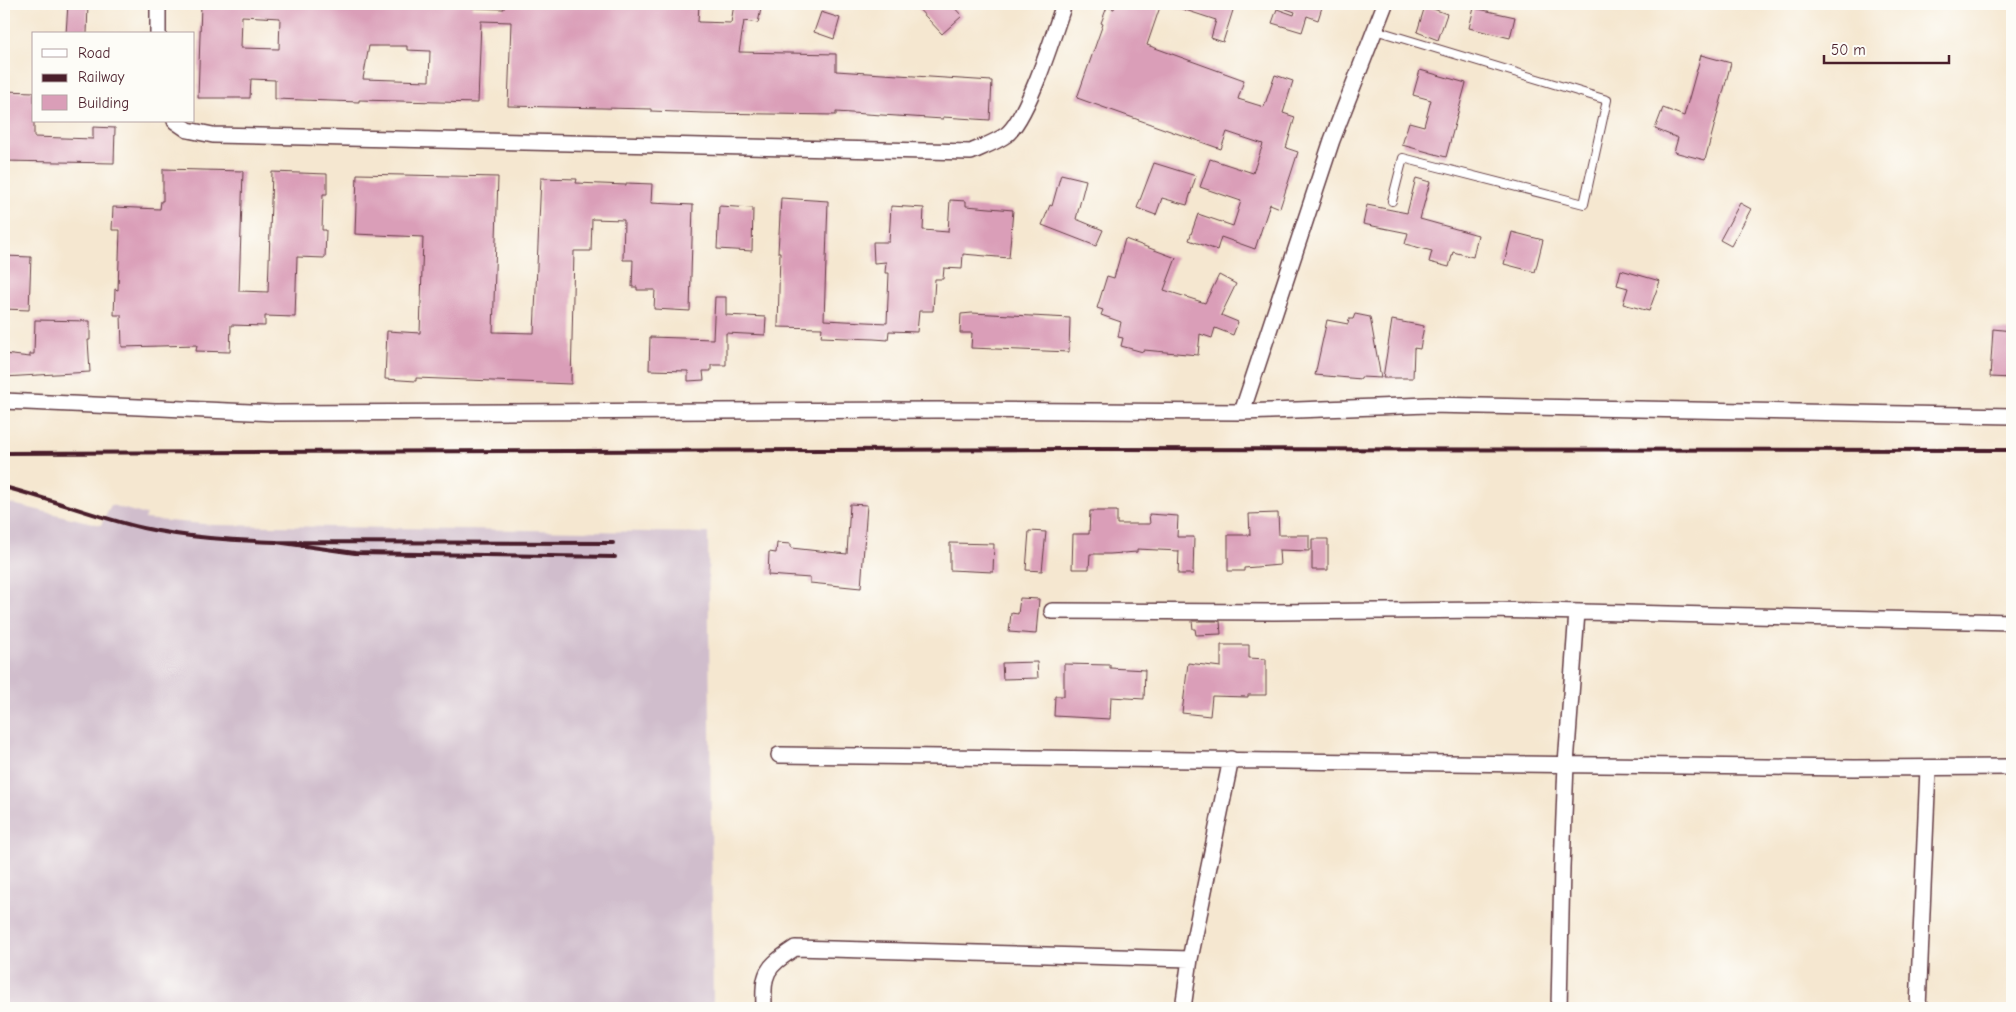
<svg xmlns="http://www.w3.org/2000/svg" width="2016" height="1012" viewBox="0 0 2016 1012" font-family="'Comic Neue',sans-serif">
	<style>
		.industrial { fill: #d0bdcc }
		.building { fill: #da9eb8; fill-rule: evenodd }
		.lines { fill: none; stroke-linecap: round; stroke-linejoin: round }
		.service-casing { stroke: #643d44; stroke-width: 10 }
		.minor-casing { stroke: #643d44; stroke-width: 18 }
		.service { stroke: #fff; stroke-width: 8 }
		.minor { stroke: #fff; stroke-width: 15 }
		.rail { stroke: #4a1f2b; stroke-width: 4 }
	</style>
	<rect width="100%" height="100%" fill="#fdfcf7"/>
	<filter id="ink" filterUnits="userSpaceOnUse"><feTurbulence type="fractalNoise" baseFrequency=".02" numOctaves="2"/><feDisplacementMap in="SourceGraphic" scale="10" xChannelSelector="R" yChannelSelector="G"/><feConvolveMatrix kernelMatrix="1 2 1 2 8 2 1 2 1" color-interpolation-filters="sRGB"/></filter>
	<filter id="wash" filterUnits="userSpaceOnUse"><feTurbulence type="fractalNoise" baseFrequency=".0096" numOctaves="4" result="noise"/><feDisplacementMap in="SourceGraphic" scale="20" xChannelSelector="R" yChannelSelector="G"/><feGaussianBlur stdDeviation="1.12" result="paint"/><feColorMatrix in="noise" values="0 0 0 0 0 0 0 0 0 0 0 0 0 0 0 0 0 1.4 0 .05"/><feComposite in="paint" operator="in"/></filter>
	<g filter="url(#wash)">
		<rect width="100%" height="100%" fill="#f5e7d0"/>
		<path class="industrial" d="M4,502L101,525L111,505L146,515L145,519L215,525L708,533L713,1008H4Z"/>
		<g id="blocks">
			<path class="building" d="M68,4H88L87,34H66Z
				M201,4H472V8L504,9V4H699L698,22L731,23L734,4H762L758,23L744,21L739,52L836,54V71L992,81L990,120L943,117V119L836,112V115L704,113L651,111V109L508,106L511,22L481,21L478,103L359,100V102L275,99V80L251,79L250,98H198ZM242,16L280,18L279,49L241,48ZM369,46H407V50L430,51L429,81L363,79Z
				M914,4H951L962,16L942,34Z
				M1115,4H1161L1147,45L1244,80L1238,99L1264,107L1275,75L1293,81L1283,113L1295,117L1286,148L1298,152L1280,208L1270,204L1255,249L1221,237L1217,250L1189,240L1198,214L1233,226L1241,201L1200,187L1210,159L1253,173L1263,144L1227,132L1221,149L1077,98L1103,24L1101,23L1107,7L1114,9Z
				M1174,4H1235L1223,42L1211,38L1216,20L1173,6Z
				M1278,4H1323L1318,20L1307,16L1302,32L1272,23L1277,9L1294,15L1295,12L1278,6Z
				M1425,6L1447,14L1438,40L1417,32Z
				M1474,8L1515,17L1510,38L1469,28Z
				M821,12L840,18L834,39L814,32Z
				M1701,55L1731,63L1705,160L1674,152L1678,138L1655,129L1663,108L1684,116Z
				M1420,70L1466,83L1446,157L1402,145L1409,122L1424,126L1431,100L1413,95Z
				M4,91L34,92V137L93,139V127L115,128L114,163L4,161Z
				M1154,163L1196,176L1187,205L1162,198L1156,215L1137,208Z
				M163,169L243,171L239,291L268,292L272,172L327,174V194H323L322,230H326L325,258L297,257L295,317L265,316V326L231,325L230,352L196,351L197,345L122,347L121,315H114L115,289L118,290L120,230H112L113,207L160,209L161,201H163Z
				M357,174L498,177L493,332L534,333L541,178L577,179L576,183L626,185V183L652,184L651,203L693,205L690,311L654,309L655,290H637V287H632L633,260H623L624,220L592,219L591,251H574L571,384L416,378V381L385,379L387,331L420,333L423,237L355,234Z
				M1061,174L1086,180L1076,219L1103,230L1096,246L1042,225L1050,205L1052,206Z
				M1416,178L1430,182L1420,219L1478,235L1473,257L1453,252L1449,267L1429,262L1432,251L1405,244L1408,233L1363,224L1367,205L1407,213Z
				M781,198L828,201L824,320L887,323L889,273H885L886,262L874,263L873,242H889L891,206L924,208L923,230L948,232L950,200L966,201V206L1013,210L1009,258L963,254L962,269L944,268L943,279H935L933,311H919L917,332L889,331L888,340L874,339L821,337L822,328L778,327L780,252H778Z
				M1740,203L1751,209L1731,246L1720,240Z
				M719,206L753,208L752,251L717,249Z
				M1512,232L1543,240L1535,272L1504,264Z
				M1125,239L1176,258L1164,290L1205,303L1219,275L1236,284L1221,315L1238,322L1233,335L1215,328L1212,338L1200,334L1198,355L1144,350L1143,352L1121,346L1123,338L1118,337L1121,322L1101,315L1103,310L1097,308L1107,276L1114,278Z
				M4,256L31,257L29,310L4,309Z
				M1621,270L1660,281L1649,311L1623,304L1628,288L1617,285Z
				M715,297H726V315L766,317L765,335L726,333V365H711V371H703L704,380L688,381V371L649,370L650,337L713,339Z
				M972,313L1070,318L1069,352L971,348L972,333H960L961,314Z
				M1355,314L1370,317L1381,378L1361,377V379L1315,375L1327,320L1348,324L1349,319H1353Z
				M35,320L90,321V340H88L90,372L4,377V354L30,357V354H34Z
				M1392,320L1424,326L1420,349L1414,348L1413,378H1383Z
				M1993,329L2012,331V378L1990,377Z
				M850,504L867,505L861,588L810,583V578L768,575L769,552L776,553L777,543L791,544V548L847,554Z
				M1090,511H1117V524H1150L1149,514L1178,516L1177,537H1194L1193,574H1178L1179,551L1137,549V552L1110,554H1090L1089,569H1072L1073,534H1089Z
				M1278,513L1279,535H1309V551L1279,550L1280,565L1244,568V571H1228V535H1250L1249,514Z
				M1029,531L1046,532L1042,571L1026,570Z
				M1312,539H1328V570H1312Z
				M950,543L994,544L993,572L950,570Z
				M1020,598L1039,599L1036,634L1009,632L1011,613L1018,614Z
				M1192,621H1220L1221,634L1196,635L1195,629H1193Z
				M1221,645H1249V658L1266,659V695H1248V697L1212,696L1210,716L1182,713L1188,663L1221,667Z
				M1037,662L1038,678L1003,679L1002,663Z
				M1064,664L1110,665V668L1145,670L1144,699L1111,697L1110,719L1054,716L1055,696H1064Z"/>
		</g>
	</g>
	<g filter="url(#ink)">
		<use href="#blocks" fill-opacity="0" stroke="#643d44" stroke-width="1"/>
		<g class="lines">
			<g class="service-casing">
				<path id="service" d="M1375,30L1607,100L1584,204L1403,158L1392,201"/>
			</g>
			<g class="minor-casing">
				<path id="minor" d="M158,34V4
					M175,121L188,130L213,135L971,152C982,147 996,142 1006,135C1028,118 1054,33 1064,4
					M4,401L274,413L937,410L1242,412L1428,405L2012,416
					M1242,412L1332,140L1385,4
					M1052,611L1275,612L1491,610L2012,622
					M779,755L1854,768L2012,767
					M764,1008C763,972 765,968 795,948L1190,959
					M1183,1008L1190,959L1231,759
					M1559,1008L1562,867L1566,764L1577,612
					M1918,1008L1928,768"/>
			</g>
			<use href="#service" class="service"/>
			<use href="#minor" class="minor"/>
			<path class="rail" d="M4,453L1072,449L2012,450
				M4,487C51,499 96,517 143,528C188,538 231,540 276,542
				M613,543L276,542L355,553L615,557"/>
		</g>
	</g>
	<rect width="2016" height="1012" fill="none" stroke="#fdfcf7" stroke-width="20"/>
	<rect x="32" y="32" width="162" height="90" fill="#fdfcf7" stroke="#b5a4a5"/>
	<rect x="42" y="49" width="25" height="8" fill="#ffffff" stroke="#b5a4a5"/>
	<text x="78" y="58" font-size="15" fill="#4a1f2b">Road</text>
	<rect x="42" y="74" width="25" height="8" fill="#4a1f2b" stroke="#b5a4a5"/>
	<text x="78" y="82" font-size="15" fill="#4a1f2b">Railway</text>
	<rect x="42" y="95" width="25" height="15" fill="#da9eb8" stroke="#b5a4a5"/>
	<text x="78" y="108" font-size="15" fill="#4a1f2b">Building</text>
	<path d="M1824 55v8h125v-8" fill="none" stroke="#4a1f2b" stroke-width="2.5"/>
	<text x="1831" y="55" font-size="15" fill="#4a1f2b" stroke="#fdfcf7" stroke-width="4" paint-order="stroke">50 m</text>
</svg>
